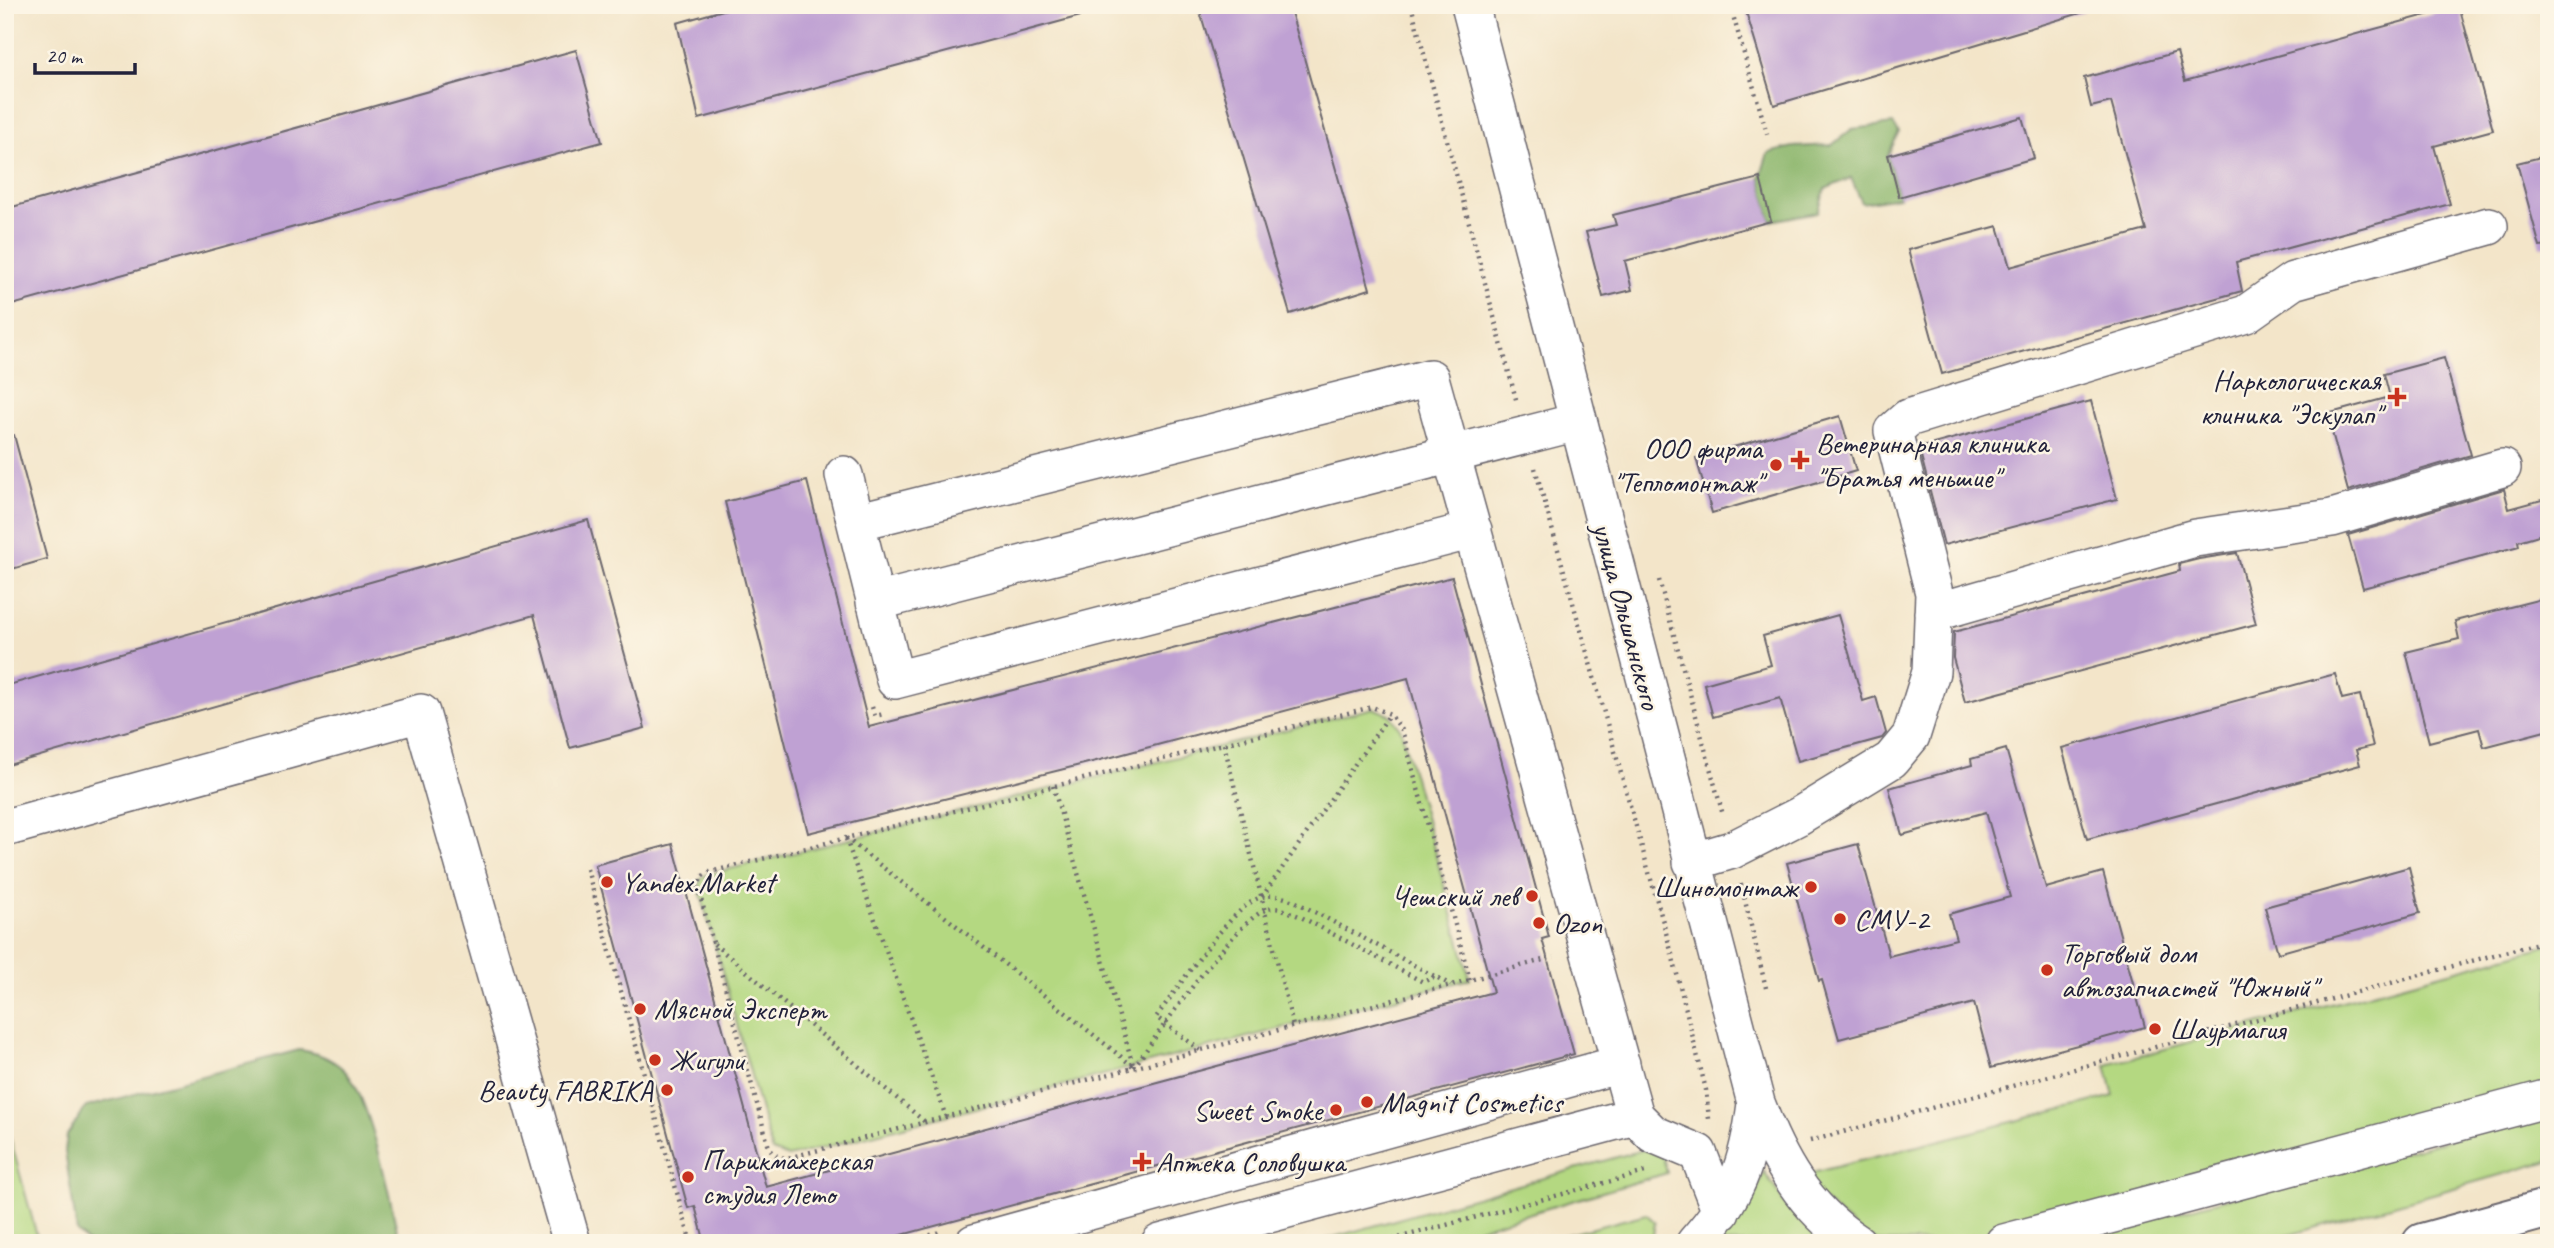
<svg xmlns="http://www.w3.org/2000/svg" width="2554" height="1248" viewBox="0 0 2554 1248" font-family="Caveat,sans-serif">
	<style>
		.green { fill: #b4d881; stroke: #6b7d5e; stroke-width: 2 }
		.forest { fill: #8fb86f; stroke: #586d55; stroke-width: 2 }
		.building { fill: #bfa1d3 }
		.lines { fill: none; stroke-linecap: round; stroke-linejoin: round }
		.minor-casing { stroke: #6b666d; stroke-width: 40 }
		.major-casing { stroke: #6b666d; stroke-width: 42 }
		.path { stroke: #6b666d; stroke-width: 4.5; stroke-dasharray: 2 5; stroke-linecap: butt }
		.minor { stroke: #fff; stroke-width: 37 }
		.major { stroke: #fff; stroke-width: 38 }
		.poi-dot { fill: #c8321e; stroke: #fcf5e5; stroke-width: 2.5 }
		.labels { text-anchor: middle; stroke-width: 5; stroke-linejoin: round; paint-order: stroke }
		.poi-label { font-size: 30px; fill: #22223b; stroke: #fcf5e5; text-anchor: start }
		.street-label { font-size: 30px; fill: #22223b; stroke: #fcf5e5 }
	</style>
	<rect width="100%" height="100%" fill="#fcf5e5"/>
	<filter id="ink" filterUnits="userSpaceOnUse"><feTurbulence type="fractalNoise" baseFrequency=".0143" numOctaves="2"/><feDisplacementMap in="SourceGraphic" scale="14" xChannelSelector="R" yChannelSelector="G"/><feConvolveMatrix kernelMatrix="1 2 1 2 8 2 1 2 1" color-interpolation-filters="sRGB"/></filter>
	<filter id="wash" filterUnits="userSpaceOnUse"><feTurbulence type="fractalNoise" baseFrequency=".00686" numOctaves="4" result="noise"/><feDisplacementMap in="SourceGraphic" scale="28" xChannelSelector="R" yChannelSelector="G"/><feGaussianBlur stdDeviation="1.57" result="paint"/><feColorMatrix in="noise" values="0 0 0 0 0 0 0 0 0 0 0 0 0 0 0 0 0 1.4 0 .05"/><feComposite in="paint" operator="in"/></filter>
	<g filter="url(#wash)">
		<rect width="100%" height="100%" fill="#f3e5c9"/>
		<path class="green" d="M1373,708L1390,715L1401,730L1470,979L788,1157L772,1151L699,888L701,878L706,875Z
			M2549,945V1092L1998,1243L1881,1242L1866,1237L1796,1177L2114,1096L2106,1065Z
			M2549,1113V1161L2261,1243H2060Z
			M5,1127H7L39,1243H5Z
			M1660,1145L1667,1173L1429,1243H1313Z
			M1764,1171L1789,1210L1826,1243H1714L1752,1202Z
			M1646,1214L1655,1222L1652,1243H1535Z"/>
		<path class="forest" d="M1893,124L1899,132L1888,155L1899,197L1862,203L1851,178L1825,189L1818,212L1771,221L1760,178L1768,153L1793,147L1832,145L1852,129Z
			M299,1050C315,1052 331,1058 343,1069C371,1094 390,1203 400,1243H88L77,1232L65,1151L67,1135L86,1107Z"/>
		<g id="blocks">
			<path class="building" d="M741,5H1087L1088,14L699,119L677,23Z
				M1198,5H1289L1370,289L1290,314Z
				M1744,5H2083L2084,12L1774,105Z
				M2459,6L2493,130L2434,146L2450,204L2236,262L2242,291L1942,374L1908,250L1998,226L2010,267L2146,230L2111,102L2091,107L2084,78L2177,52L2185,81Z
				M576,50L602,142L5,307V209Z
				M2022,117L2034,158L1899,197L1888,155Z
				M2549,155V246L2540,247L2517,163Z
				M1760,178L1771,221L1625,261L1632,290L1603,297L1586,232L1616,225L1613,215Z
				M2444,358L2471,455L2348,491L2327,414L2390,397L2384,374Z
				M2091,401L2117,499L1944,545L1919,448Z
				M1840,416L1856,471L1712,513L1696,458Z
				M14,435L47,559L5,571V436Z
				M807,481L869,727L1452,577L1549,937L1542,939L1574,1054L872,1243H705L695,1206L688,1208L595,865L673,844L766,1187L1493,992L1408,678L1112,757L808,833L725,502Z
				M2504,489L2509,509L2549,498V532L2518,541L2519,546L2363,588L2348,535Z
				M588,520L645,728L570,748L534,615L5,766V686Z
				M2237,553L2256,624L1965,702L1953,658L1954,632L2180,571L2179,564L2199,559Z
				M2549,597V730L2484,747L2479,729L2429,742L2406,652L2459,639L2455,621Z
				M1838,615L1863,701L1876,697L1886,733L1882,738L1798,761L1780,698L1713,717L1704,684L1771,665L1763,636Z
				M2335,674L2342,699L2360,695L2373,746L2356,750L2360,765L2087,839L2062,748Z
				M2006,749L2046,888L2103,872L2145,1027L1991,1068L1974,1003L1839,1039L1822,980L1819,981L1787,863L1858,844L1889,956L1956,939L1949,914L2010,897L1986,812L1902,835L1889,788L1972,765L1971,759Z
				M2409,867L2420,913L2278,953L2265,907Z"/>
		</g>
	</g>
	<g filter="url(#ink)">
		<use href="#blocks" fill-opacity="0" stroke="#6b666d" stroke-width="2"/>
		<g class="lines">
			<g class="minor-casing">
				<path id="minor" d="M1470,5L1756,1103C1778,1161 1804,1208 1857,1243
					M844,475L895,680L1473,530
					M856,522L1430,378L1635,1116L1653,1134L1698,1153L1721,1212
					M875,602L1577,422
					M1933,613L2195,538L2332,518L2502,468
					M5,828L421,713L572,1243
					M1692,862L1732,850L1799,816L1891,760L1911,736L1931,672L1934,593L1893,431L1908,418L2246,314L2293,281L2489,226
					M974,1243L1621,1064
					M1160,1243L1635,1116
					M1695,1243C1737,1196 1748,1165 1756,1104
					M2004,1243L2549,1098"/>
			</g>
			<g class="major-casing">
				<path id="major" d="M2422,1243L2549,1208"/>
			</g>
			<path class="path" d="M1411,5L1517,403
				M1730,5L1768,137
				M1535,468L1672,954L1706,1090L1709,1119
				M1659,580L1723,815
				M872,707L875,716L884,714
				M1224,744L1293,1026
				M1053,786L1133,1065
				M846,838L1134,1067
				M846,839L946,1117
				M587,869L691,1243
				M1741,884L1766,988
				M1262,897L1390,714
				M714,944L925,1122
				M1470,980L1402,730L1390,714L1372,707L710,872L701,877L698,888L768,1144C772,1154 777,1158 788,1158L1470,980L1554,957
				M1200,1050L1156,1017C1177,990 1230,908 1259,898C1272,893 1284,897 1296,902L1451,985
				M1134,1067C1156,1037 1238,916 1268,909C1279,906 1289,912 1299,916L1423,982L1436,976
				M1810,1141L2549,940
				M903,1243L941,1232
				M1379,1243L1649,1171"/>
			<use href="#minor" class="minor"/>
			<use href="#major" class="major"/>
		</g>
	</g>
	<g class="poi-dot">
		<path d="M2393.5 386.5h7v7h7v7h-7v7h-7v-7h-7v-7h7z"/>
		<path d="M1796.5 449.5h7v7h7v7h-7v7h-7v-7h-7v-7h7z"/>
		<circle cx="1776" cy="465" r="7"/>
		<circle cx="607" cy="882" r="7"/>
		<circle cx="1811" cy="887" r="7"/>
		<circle cx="1532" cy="896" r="7"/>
		<circle cx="1840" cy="919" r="7"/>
		<circle cx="1539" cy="923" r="7"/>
		<circle cx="2047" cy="970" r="7"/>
		<circle cx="640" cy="1009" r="7"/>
		<circle cx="2155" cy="1029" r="7"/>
		<circle cx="655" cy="1060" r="7"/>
		<circle cx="667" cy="1090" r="7"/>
		<circle cx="1367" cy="1102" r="7"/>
		<circle cx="1336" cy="1110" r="7"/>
		<path d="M1138.5 1151.5h7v7h7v7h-7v7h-7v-7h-7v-7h7z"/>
		<circle cx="688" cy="1177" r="7"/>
	</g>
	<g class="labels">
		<g class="poi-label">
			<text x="2381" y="390" text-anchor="end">Наркологическая<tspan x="2381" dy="34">клиника "Эскулап"</tspan></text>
			<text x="1816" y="453">Ветеринарная клиника<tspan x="1816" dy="34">"Братья меньшие"</tspan></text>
			<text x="1762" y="458" text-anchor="end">ООО фирма<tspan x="1762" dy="34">"Тепломонтаж"</tspan></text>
			<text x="621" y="892">Yandex.Market</text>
			<text x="1797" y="897" text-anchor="end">Шиномонтаж</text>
			<text x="1518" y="906" text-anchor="end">Чешский лев</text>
			<text x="1854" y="929">СМУ-2</text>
			<text x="1553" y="933">Ozon</text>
			<text x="2061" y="963">Торговый дом<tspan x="2061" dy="34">автозапчастей "Южный"</tspan></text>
			<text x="654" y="1019">Мясной Эксперт</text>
			<text x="2169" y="1039">Шаурмагия</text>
			<text x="669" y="1070">Жигули</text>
			<text x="653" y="1100" text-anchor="end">Beauty FABRIKA</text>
			<text x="1381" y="1112">Magnit Cosmetics</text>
			<text x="1322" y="1120" text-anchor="end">Sweet Smoke</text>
			<text x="702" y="1170">Парикмаxерская<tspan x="702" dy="34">студия Лето</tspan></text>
			<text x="1156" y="1172">Аптека Соловушка</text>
		</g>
		<g class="street-label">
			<text transform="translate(1627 616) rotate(75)" y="10">улица Ольшанского</text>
		</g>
	</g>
	<rect width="2554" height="1248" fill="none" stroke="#fcf5e5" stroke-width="28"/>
	<path d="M35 63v10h100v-10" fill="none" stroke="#22223b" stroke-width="3.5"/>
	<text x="46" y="63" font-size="21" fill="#22223b" stroke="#fcf5e5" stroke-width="5" paint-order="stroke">20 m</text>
</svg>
